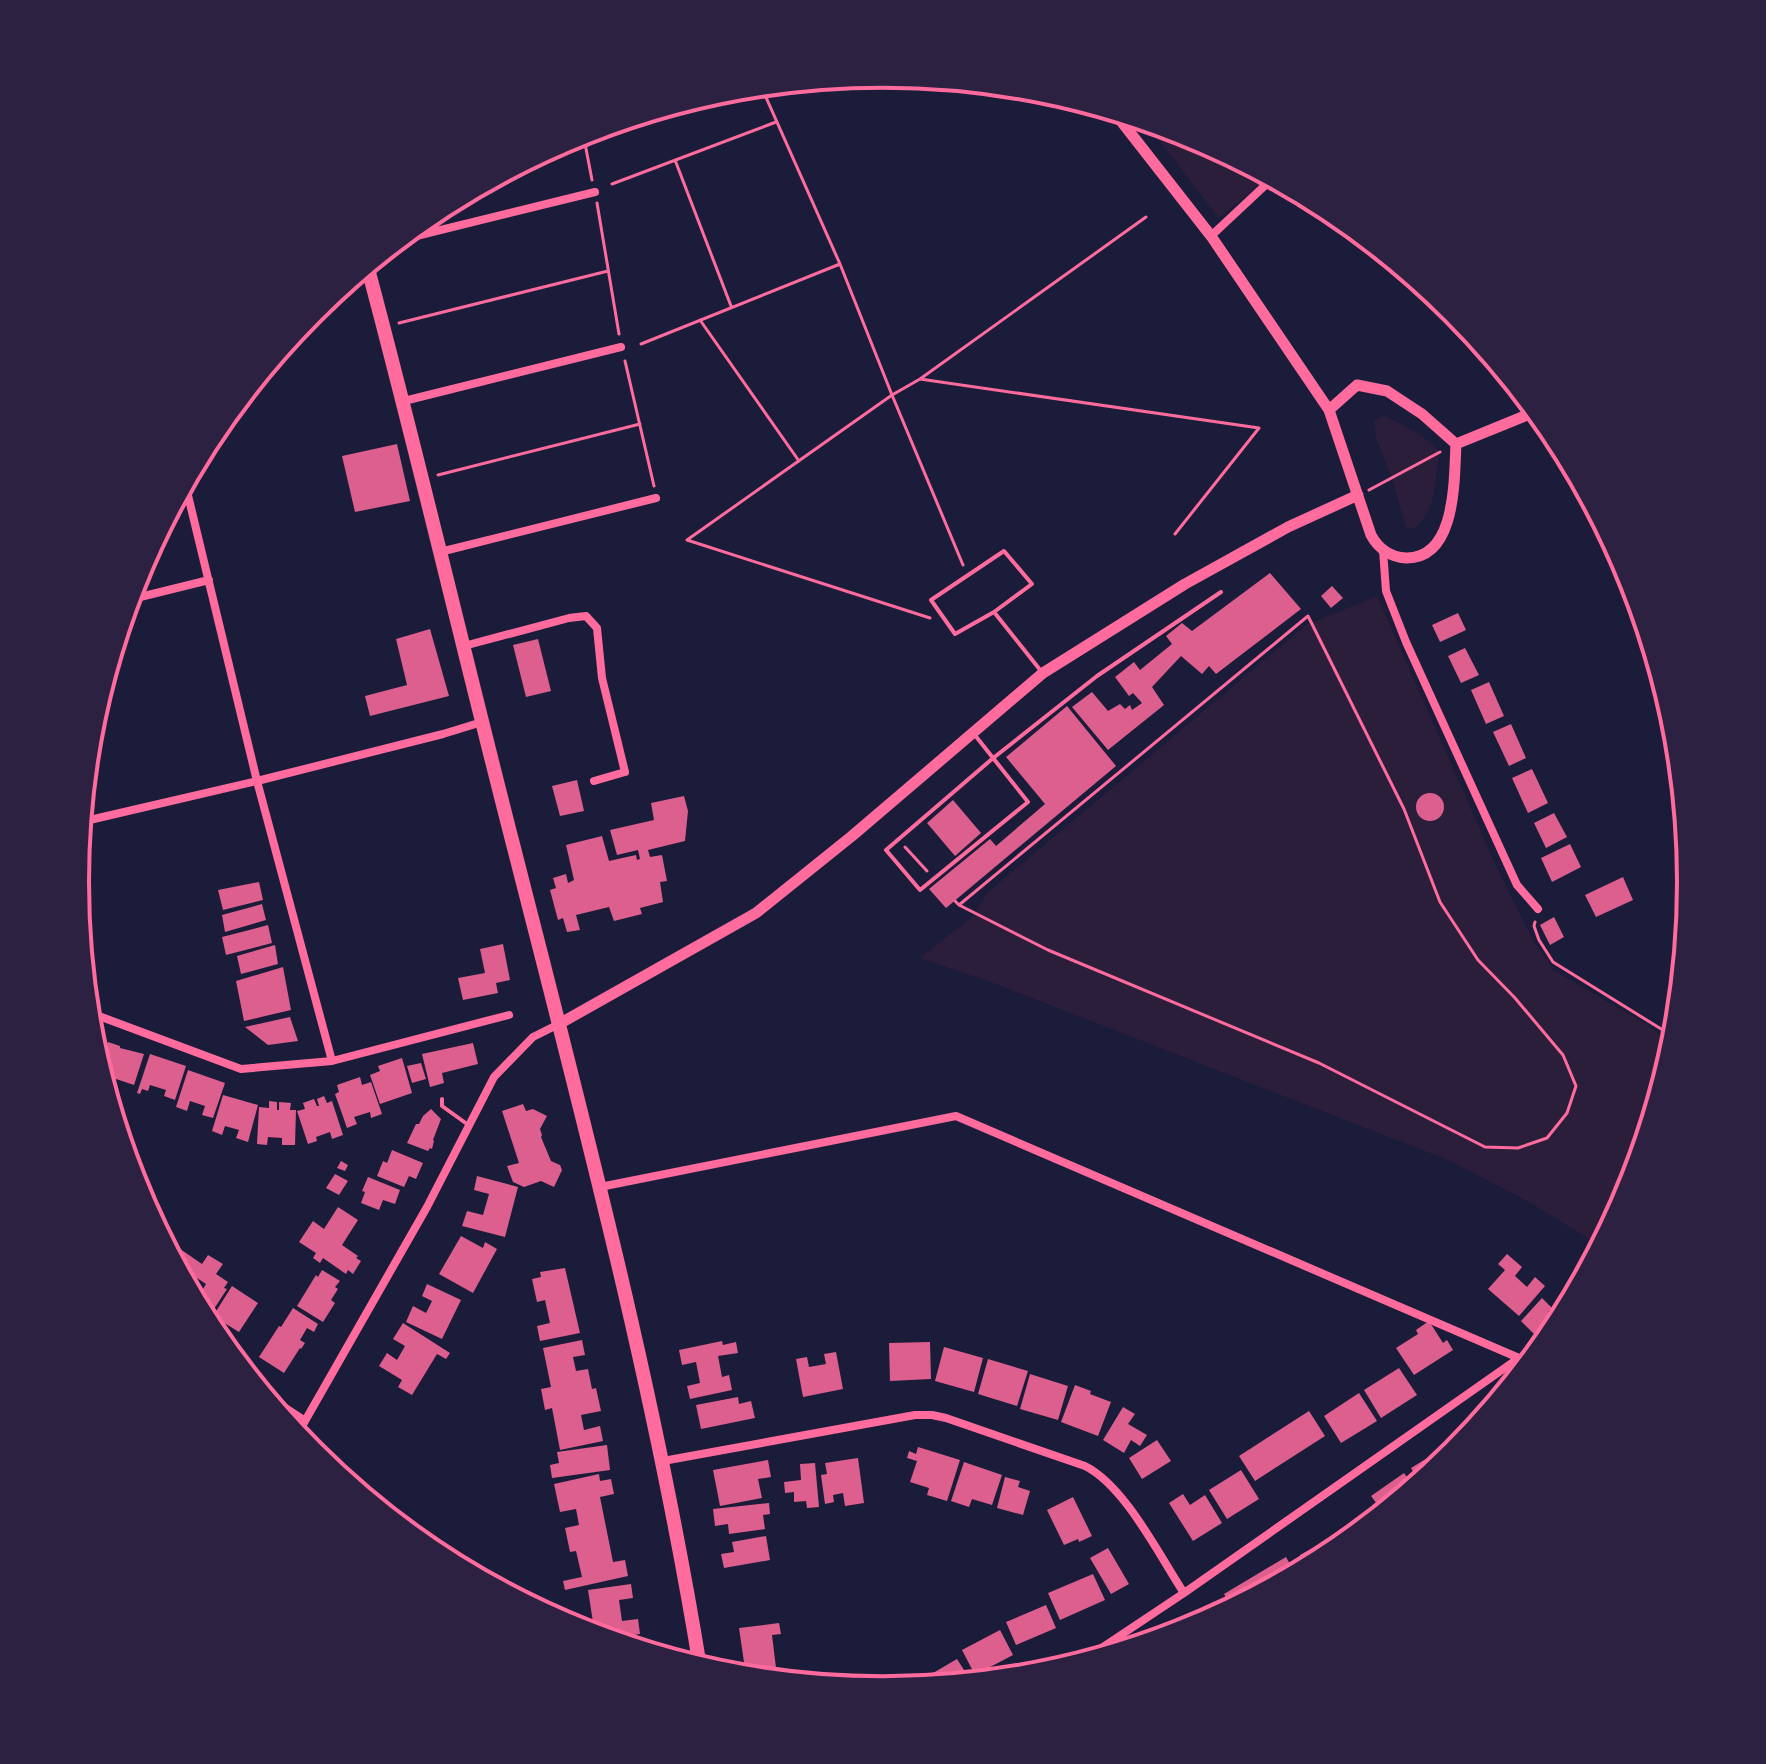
<svg xmlns="http://www.w3.org/2000/svg" width="1766" height="1764" viewBox="0 0 1766 1764" font-family="Inter,sans-serif">
	<style>
		.green { fill: #2a1e3b }
		.building { fill: #dd5f8e }
		.lines { fill: none; stroke-linecap: round; stroke-linejoin: round }
		.path { stroke: #ff6b9d; stroke-width: 3 }
		.service { stroke: #ff6b9d; stroke-width: 4 }
		.minor { stroke: #ff6b9d; stroke-width: 8 }
		.tertiary { stroke: #ff6b9d; stroke-width: 11 }
		.primary { stroke: #ff6b9d; stroke-width: 14 }
		.rim { fill: none; stroke: #ff6b9d; stroke-width: 4 }
	</style>
	<rect width="100%" height="100%" fill="#1b1b3a"/>
	<path class="green" d="M1144,121L1193,136L1267,175L1263,182L1219,218Z
		M1382,416C1396,419 1433,440 1439,453C1435,480 1437,510 1415,528H1406L1392,478L1376,438L1374,420Z
		M1377,596L1497,868L1534,942L1551,965V969L1651,1027L1663,1037L1666,1043L1670,1039L1675,1041L1629,1192L1600,1246L1531,1203L1448,1160L996,984L920,958L973,916L986,894L1306,625Z"/>
	<path class="building" d="M397,444L410,501L355,512L342,456Z
		M1270,573L1301,609L1216,674L1209,666L1202,674L1181,656L1152,687L1164,705L1108,750L1072,707L1092,692L1108,711L1120,704L1125,709L1130,705L1132,710L1142,703L1133,693L1129,696L1115,677L1134,662L1140,670L1172,644L1166,636L1182,623L1192,631Z
		M1332,586L1343,598L1331,608L1321,596Z
		M1458,613L1466,630L1440,642L1432,625Z
		M430,629L449,696L370,716L365,696L407,685L396,639Z
		M538,639L551,691L526,697L513,645Z
		M1465,648L1479,675L1461,683L1448,656Z
		M1489,682L1504,716L1486,724L1471,690Z
		M1067,706L1116,766L946,908L929,889L990,839L996,846L1045,804L1006,757Z
		M1511,724L1526,758L1509,766L1493,732Z
		M1532,769L1548,803L1528,813L1512,778Z
		M577,780L584,811L560,816L552,786Z
		M1416 807a14 14 0 1 1 28 0a14 14 0 1 1-28 0Z
		M684,796L688,811L685,841L648,850L650,857L662,855L667,881L660,882L663,902L640,908L642,914L614,921L609,907L576,915L580,930L567,932L563,918L558,920L550,890L556,888L553,878L566,874L568,883L574,880L566,845L602,836L609,861L636,855L637,860L640,859L638,850L617,855L610,830L654,820L651,803Z
		M953,800L981,833L955,856L927,823Z
		M1554,813L1567,837L1546,848L1534,823Z
		M1570,844L1581,867L1552,882L1541,858Z
		M1623,877L1633,900L1596,917L1585,895Z
		M259,882L263,900L223,910L218,890Z
		M262,904L266,920L225,932L222,915Z
		M1554,917L1564,937L1550,945L1540,925Z
		M268,925L272,943L226,955L222,937Z
		M503,944L510,980L496,983L498,993L463,1000L458,978L485,973L480,949Z
		M275,945L278,964L241,974L237,956Z
		M283,967L291,1010L244,1021L236,981Z
		M290,1017L298,1041L268,1045L245,1027Z
		M90,1031L105,1039L97,1062L90,1039Z
		M108,1042L120,1046V1048L144,1054L134,1085L101,1074L99,1069Z
		M473,1043L478,1064L442,1073L444,1083L430,1087L422,1054Z
		M150,1054L186,1066L175,1100L164,1096L166,1090L150,1085L148,1091L142,1089L140,1094L137,1093Z
		M402,1058L412,1093L380,1104L370,1075L380,1071L378,1066Z
		M421,1063L426,1079L412,1083L407,1066Z
		M188,1070L225,1083L213,1118L202,1115L205,1106L190,1101L187,1111L176,1107Z
		M360,1077L362,1085L371,1082L382,1114L371,1118L370,1112L354,1117L357,1124L347,1128L335,1094L339,1092L337,1085Z
		M223,1095L258,1105L248,1142L236,1138L239,1130L225,1126L222,1135L212,1131Z
		M324,1096L327,1103L332,1101L343,1135L332,1139L330,1132L316,1137L317,1141L308,1144L297,1111L305,1109L303,1103L314,1099L317,1106H319L317,1099Z
		M269,1101L277,1102V1110H279V1102L291,1103L290,1110H296L295,1145H282V1138L268,1137L267,1145L257,1144L259,1107L269,1108Z
		M523,1104L526,1111L533,1109L547,1116L540,1129L542,1135L541,1137L551,1161L560,1165L562,1170L554,1187L541,1181L524,1187L513,1182L507,1166L519,1163L502,1111Z
		M431,1109L441,1119L433,1140L434,1141L432,1149L430,1148L428,1151L407,1143L416,1124H419L423,1116Z
		M392,1150L423,1163L416,1179L409,1176L404,1187L377,1176L383,1161L387,1163Z
		M341,1161L348,1165L345,1171L337,1168Z
		M335,1174L348,1181L339,1195L326,1188Z
		M477,1176L518,1187L505,1237L462,1226L467,1211L483,1215L489,1194L474,1190Z
		M368,1177L400,1190L395,1204L383,1200L379,1210L361,1203L365,1192L362,1191Z
		M338,1207L358,1220L342,1245L358,1256L356,1258L361,1261L353,1274L348,1270L346,1274L323,1258L320,1263L313,1258L316,1253L299,1242L313,1221L324,1229Z
		M153,1222L174,1235L170,1242L202,1264L208,1255L223,1264L216,1274L228,1282L224,1288L227,1289L212,1312L207,1308L206,1310L195,1302L206,1284L197,1278L189,1289Z
		M461,1236L483,1248L485,1242L497,1249L473,1293L439,1274Z
		M1507,1254L1522,1267L1515,1276L1527,1287L1535,1277L1545,1286L1519,1316L1488,1289L1505,1270L1498,1264Z
		M565,1268L580,1333L540,1341L537,1326L550,1323L545,1300L537,1302L532,1279L541,1277L540,1272Z
		M322,1270L340,1281L335,1287L338,1289L331,1300L335,1303L323,1322L297,1306L316,1275L318,1277Z
		M427,1284L461,1300L442,1339L406,1322L413,1306L426,1313L432,1301L422,1296Z
		M232,1286L258,1303L239,1332L213,1316Z
		M1542,1298L1552,1308L1548,1312L1559,1323L1544,1344L1521,1321Z
		M293,1308L318,1324L314,1332L307,1328L300,1340L305,1343L301,1349L300,1348L284,1373L259,1357L279,1326L281,1327Z
		M1429,1321L1443,1343L1447,1340L1453,1350L1414,1375L1396,1348L1418,1334L1416,1330Z
		M403,1323L450,1353L446,1359L437,1354L412,1395L398,1387L402,1380L379,1366L387,1353L397,1360L405,1346L393,1339Z
		M582,1340L585,1355L573,1357L576,1371L588,1369L592,1389L596,1388L601,1411L581,1415L584,1430L600,1426L603,1441L560,1450L552,1408L545,1410L541,1389L551,1387L543,1348Z
		M722,1341L723,1345L736,1342L738,1353L718,1356L722,1377L729,1375L732,1390L690,1399L687,1386L700,1383L696,1362L682,1365L679,1350Z
		M930,1342L931,1379L890,1381L889,1343Z
		M944,1347L983,1358L974,1392L935,1381Z
		M836,1352L843,1389L803,1397L796,1359L807,1357L809,1367L826,1364L824,1354Z
		M988,1359L1028,1371L1017,1406L978,1394Z
		M1399,1368L1417,1395L1381,1418L1364,1390Z
		M1030,1374L1068,1386L1058,1420L1020,1409Z
		M1075,1385L1091,1391L1090,1394L1111,1402L1098,1436L1061,1422Z
		M1359,1393L1377,1421L1341,1443L1324,1416Z
		M738,1397L739,1404L751,1401L755,1418L701,1429L696,1405Z
		M1123,1407L1135,1414L1128,1424L1147,1435L1140,1446L1131,1440L1124,1453L1103,1440Z
		M1309,1411L1325,1436L1255,1481L1239,1456Z
		M1157,1440L1171,1461L1142,1479L1129,1458Z
		M607,1445L610,1470L552,1478L550,1465L559,1463L557,1452Z
		M1447,1446L1452,1455L1419,1482L1411,1468Z
		M918,1447L960,1460L947,1501L927,1495L929,1488L910,1482L917,1461L907,1458L909,1451L916,1454Z
		M858,1458L864,1503L845,1506L843,1493L833,1495L834,1502L825,1504L821,1475L827,1474L825,1463Z
		M768,1460L771,1477L758,1479L762,1498L720,1506L713,1470Z
		M964,1462L1002,1475L992,1505L972,1499L969,1507L951,1501Z
		M815,1463L819,1507L807,1508L806,1501L794,1502V1492L785,1493L784,1482L801,1480L800,1464Z
		M1241,1470L1259,1499L1227,1519L1209,1490Z
		M1404,1473L1414,1487L1383,1512L1371,1496Z
		M599,1474L600,1481L611,1479L614,1494L600,1497L613,1562L625,1560L628,1576L565,1590L563,1581L582,1577L576,1551L570,1552L565,1528L579,1525L576,1509L560,1512L554,1484Z
		M1005,1477L1020,1481L1018,1487L1030,1491L1023,1515L997,1508Z
		M1183,1494L1190,1505L1205,1495L1222,1523L1193,1541L1169,1503Z
		M1073,1497L1092,1536L1079,1542L1078,1539L1064,1545L1047,1510Z
		M769,1503L770,1514L763,1515L765,1529L729,1534L728,1524L715,1526L713,1509Z
		M1377,1512L1379,1515L1332,1554L1307,1567L1300,1555Z
		M766,1536L770,1560L724,1568L721,1554L734,1552L732,1542Z
		M1108,1548L1129,1584L1111,1594L1090,1558Z
		M1286,1557L1295,1573L1232,1607L1224,1594Z
		M1093,1574L1105,1600L1060,1620L1048,1593Z
		M631,1584L633,1598L619,1600L622,1621L638,1619L640,1634L608,1639L595,1635L588,1590Z
		M1046,1605L1056,1628L1016,1645L1006,1622Z
		M1223,1608L1225,1611L1192,1629L1182,1632L1180,1627L1209,1611L1211,1615Z
		M779,1623L781,1634L772,1635L777,1676L763,1678L746,1676L739,1628Z
		M1000,1630L1013,1655L975,1675L962,1650Z
		M642,1638L644,1650L619,1642Z
		M957,1659L971,1681L925,1686L921,1680Z"/>
	<g class="lines">
		<path class="path" d="M761,86L840,264L892,395L963,565
			M583,133L592,180
			M675,160L731,306
			M612,184L776,122
			M597,203L619,334
			M700,320L799,461
			M399,323L608,271
			M641,344L840,264
			M625,361L654,486
			M920,379L1259,428L1175,534
			M438,475L640,424
			M1369,490L1440,452
			M930,618L687,540L892,395L920,379L1146,217
			M905,847L927,871
			M955,901L959,905L1048,950L1319,1063L1485,1147L1518,1148L1547,1138L1567,1113L1576,1086L1563,1055L1515,998L1478,960L1440,902L1404,809L1308,616L959,905
			M1535,922L1534,926L1539,940L1553,962L1666,1032L1676,1035"/>
		<path class="service" d="M994,612L955,634L931,600L1004,551L1032,584L994,612L1041,671
			M974,734L1028,802L920,890L886,850L992,759L1097,676L1221,592
			M442,1099V1106L467,1124"/>
		<path class="minor" d="M1211,236L1273,178
			M396,241L595,192
			M404,401L621,347
			M185,483L257,781L332,1061
			M1383,550L1386,591L1406,642L1517,885L1538,909
			M440,552L656,498
			M128,600L209,580
			M464,646L569,618L586,616L597,628L602,678L625,772L594,781
			M81,822L257,781L443,734L482,722
			M88,1012L241,1069L332,1061L509,1015
			M600,1187L956,1116L1519,1358L1527,1365
			M261,1392L304,1420
			M297,1435L427,1207L494,1077L533,1037L559,1024
			M663,1461L915,1415H932L946,1418L1085,1466C1125,1486 1159,1555 1184,1593
			M1079,1663L1184,1593L1519,1358"/>
		<path class="tertiary" d="M1114,112L1211,236L1329,410
			M1357,385L1387,391L1422,414L1456,444C1454,478 1457,559 1406,558C1390,557 1378,548 1371,535L1329,410Z
			M1456,444L1537,411
			M559,1024L756,913L852,836L1043,673L1185,584L1288,527L1358,495"/>
		<path class="primary" d="M367,265C419,459 464,654 514,848C583,1119 655,1390 700,1667"/>
	</g>
	<path d="M0 0H1766V1764H0ZM89 882a794 794 0 1 1 1588 0a794 794 0 1 1-1588 0Z" fill="#2d2142" fill-rule="evenodd"/>
	<path class="rim" d="M89 882a794 794 0 1 1 1588 0a794 794 0 1 1-1588 0Z"/>
</svg>
